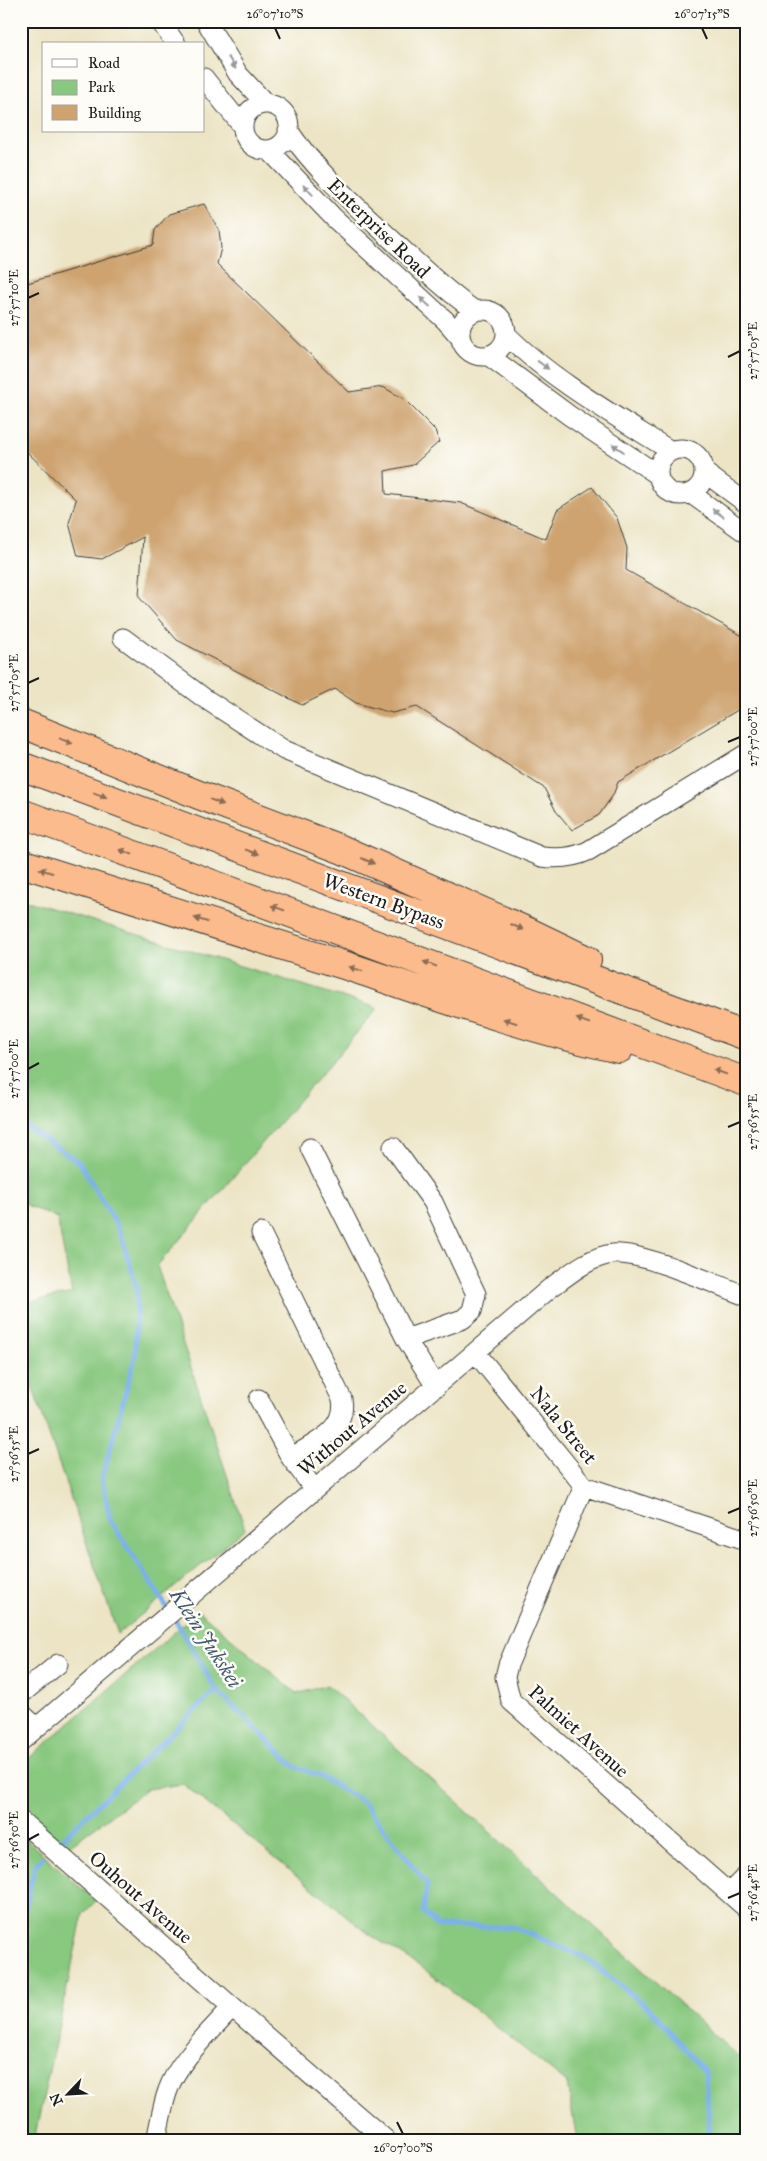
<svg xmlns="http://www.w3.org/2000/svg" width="767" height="2161" viewBox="0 0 767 2161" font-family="'IM FELL Great Primer',serif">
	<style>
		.green { fill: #88c87f; stroke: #52724e }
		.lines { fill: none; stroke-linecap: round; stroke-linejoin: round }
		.stream { stroke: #7cb1ea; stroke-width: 5 }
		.building { fill: #cea370 }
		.minor-casing { stroke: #3b3a35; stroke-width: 21 }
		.highway-casing { stroke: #3b3a35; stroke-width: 30 }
		.minor { stroke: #fff; stroke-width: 19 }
		.highway { stroke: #fbbb8d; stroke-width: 28 }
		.oneway { fill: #999 }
		.oneway2 { fill: #8c6c54 }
		.ticks { fill: none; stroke: #1c1c1c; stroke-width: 2 }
		.labels { text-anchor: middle; stroke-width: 5; stroke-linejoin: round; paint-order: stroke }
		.street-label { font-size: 20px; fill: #1c1c1c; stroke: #fdfcf7 }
		.water-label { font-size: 21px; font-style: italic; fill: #42586e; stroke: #fdfcf7 }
		.neatline { fill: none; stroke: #1c1c1c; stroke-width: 2 }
		.ticks-label { font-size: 12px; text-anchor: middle; fill: #1c1c1c }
	</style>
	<rect width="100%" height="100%" fill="#fdfcf7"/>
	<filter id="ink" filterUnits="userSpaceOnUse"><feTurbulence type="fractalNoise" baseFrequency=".02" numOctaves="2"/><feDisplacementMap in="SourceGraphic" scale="10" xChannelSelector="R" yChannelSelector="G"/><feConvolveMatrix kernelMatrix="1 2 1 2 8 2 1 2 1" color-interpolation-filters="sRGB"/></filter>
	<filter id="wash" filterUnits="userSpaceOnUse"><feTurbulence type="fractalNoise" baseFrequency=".0096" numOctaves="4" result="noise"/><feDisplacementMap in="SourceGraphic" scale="20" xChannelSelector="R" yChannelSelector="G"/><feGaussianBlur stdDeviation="1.12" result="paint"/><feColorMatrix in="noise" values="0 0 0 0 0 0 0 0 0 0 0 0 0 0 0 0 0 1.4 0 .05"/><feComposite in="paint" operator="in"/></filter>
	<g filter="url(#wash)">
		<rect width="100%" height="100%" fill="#ece4c5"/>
		<path class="green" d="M21,899L378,1008L157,1266L245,1529L118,1634L21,1354V1304L72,1293L57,1218L28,1206L21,1201Z
			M199,1611L297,1694L327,1685L743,2061L746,2076V2140H577L567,2083L424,1969L369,1934L183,1784L147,1789L65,1849L21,1807V1765Z
			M21,1835L96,1901L83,1914L34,2140H21Z"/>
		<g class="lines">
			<path class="stream" d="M21,1123L80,1163L120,1231L137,1289L135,1357L102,1478L110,1520L168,1609
				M173,1616L216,1690L294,1766L320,1776L362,1801L427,1884L423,1912L437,1926L514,1927L586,1958L651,2010L706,2073L710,2140
				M62,1839L216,1690
				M21,1929L35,1865L42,1858"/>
		</g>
		<g id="blocks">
			<path class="building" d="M204,204L219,230L221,248L217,264L349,392L383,387L404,399L435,430L439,442L413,465L385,471L386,494L461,503L546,539L557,510L592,487L617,518L627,548L626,570L746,638V705L618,782L613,795L599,815L572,830L556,811L544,788L417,707L392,713L356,703L335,689L302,705L177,640L139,597L143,537L102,559L78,556L69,523L76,500L21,446V285L153,245L155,230L169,214Z"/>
		</g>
	</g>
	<g filter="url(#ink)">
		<use href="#blocks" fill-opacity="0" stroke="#3b3a35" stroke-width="1"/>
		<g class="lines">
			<g class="minor-casing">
				<path id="minor" d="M160,21L176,44
					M206,21L238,74L266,104
					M204,78L243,127
					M243 127a23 23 0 1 1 46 0a23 23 0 1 1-46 0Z
					M288,130C316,171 355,205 391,239C418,264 445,290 475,311
					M269,150L334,218L445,320L460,337
					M460 333a23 23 0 1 1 46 0a23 23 0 1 1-46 0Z
					M506,334C550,379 617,417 671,451
					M489,356L570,416L658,475
					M658 472a23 23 0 1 1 46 0a23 23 0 1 1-46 0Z
					M704,472L746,503
					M690,493L746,533
					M123,638L204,698L284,750L542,857C559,859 573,858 588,851L746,754
					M393,1147L433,1202L476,1294L472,1311L463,1319L406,1339
					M310,1148L406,1339L436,1387
					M261,1233L342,1399C348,1431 313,1443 291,1458L314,1489
					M476,1353L584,1486L746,1540
					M259,1399L291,1458
					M584,1486L508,1665L505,1677L511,1701L746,1908
					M21,1694L58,1664
					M21,1713L36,1727
					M21,1741L549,1289C567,1276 590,1256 613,1254C641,1251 717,1285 746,1296
					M21,1821L232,2007L386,2140
					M729,1893L746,1876
					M156,2140C160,2124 162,2106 168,2090C178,2061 211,2031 232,2007"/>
			</g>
			<g class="highway-casing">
				<path id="highway" d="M21,723L199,795L343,850L531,933L587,960
					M21,766L746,1036
					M21,813L746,1082
					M21,863C131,898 241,932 350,967C439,997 527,1029 619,1049"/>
			</g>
			<use href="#minor" class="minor"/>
			<use href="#highway" class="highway"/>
		</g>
		<defs><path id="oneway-solid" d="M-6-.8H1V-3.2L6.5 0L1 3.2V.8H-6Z" transform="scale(1.25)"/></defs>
		<g class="oneway">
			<use href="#oneway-solid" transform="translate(232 63) rotate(58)"/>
			<use href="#oneway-solid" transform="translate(308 190) rotate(-134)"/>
			<use href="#oneway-solid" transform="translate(425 302) rotate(-138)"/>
			<use href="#oneway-solid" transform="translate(543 365) rotate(36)"/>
			<use href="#oneway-solid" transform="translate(618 448) rotate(-146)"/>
			<use href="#oneway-solid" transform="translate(718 513) rotate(-144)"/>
		</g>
		<g class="oneway2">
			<use href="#oneway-solid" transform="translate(66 741) rotate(22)"/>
			<use href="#oneway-solid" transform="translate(100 795) rotate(20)"/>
			<use href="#oneway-solid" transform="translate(217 802) rotate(21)"/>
			<use href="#oneway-solid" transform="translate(126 852) rotate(-160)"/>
			<use href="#oneway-solid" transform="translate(252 852) rotate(20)"/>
			<use href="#oneway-solid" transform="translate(368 861) rotate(24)"/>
			<use href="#oneway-solid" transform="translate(46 871) rotate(-162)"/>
			<use href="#oneway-solid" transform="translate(278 908) rotate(-160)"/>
			<use href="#oneway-solid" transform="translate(201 920) rotate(-163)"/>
			<use href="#oneway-solid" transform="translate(517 927) rotate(24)"/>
			<use href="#oneway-solid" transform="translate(430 964) rotate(-160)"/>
			<use href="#oneway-solid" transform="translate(356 969) rotate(-162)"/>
			<use href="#oneway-solid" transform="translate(510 1021) rotate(-163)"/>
			<use href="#oneway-solid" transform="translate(583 1021) rotate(-160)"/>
			<use href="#oneway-solid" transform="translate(720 1072) rotate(-159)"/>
		</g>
	</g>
	<path class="ticks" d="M275,28L280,39M702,28L707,39M28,298L39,293M728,357L740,351M28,683L39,678M728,742L740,737M28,1069L39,1063M728,1127L740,1122M28,1454L39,1449M728,1513L740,1508M28,1840L39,1834M728,1898L740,1893M397,2122L403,2134"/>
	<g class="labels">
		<g class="street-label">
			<text transform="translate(379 228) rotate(44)" y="7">Enterprise Road</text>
			<text transform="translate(384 901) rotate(20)" y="7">Western Bypass</text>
			<text transform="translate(564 1425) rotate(51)" y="7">Nala Street</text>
			<text transform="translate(352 1428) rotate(-40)" y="7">Without Avenue</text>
			<text transform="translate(579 1731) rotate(42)" y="7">Palmiet Avenue</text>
			<text transform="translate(141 1897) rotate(41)" y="7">Ouhout Avenue</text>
		</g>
		<g class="water-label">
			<text transform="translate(206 1638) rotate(57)" y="7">Klein Jukskei</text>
		</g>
	</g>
	<rect width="767" height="2161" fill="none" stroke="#fdfcf7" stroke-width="55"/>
	<rect x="42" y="42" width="162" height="90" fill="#fdfcf7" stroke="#a3a29f"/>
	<rect x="52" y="59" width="25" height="8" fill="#ffffff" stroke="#a3a29f"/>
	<text x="88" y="68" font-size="15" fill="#1c1c1c">Road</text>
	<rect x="52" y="80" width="25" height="15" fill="#88c87f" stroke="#a3a29f"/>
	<text x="88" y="92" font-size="15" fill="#1c1c1c">Park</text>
	<rect x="52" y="105" width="25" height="15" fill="#cea370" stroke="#a3a29f"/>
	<text x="88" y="118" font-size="15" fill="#1c1c1c">Building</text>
	<g transform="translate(68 2094) rotate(245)" stroke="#fdfcf7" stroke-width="4" paint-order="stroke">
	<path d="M0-4L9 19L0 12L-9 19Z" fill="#1c1c1c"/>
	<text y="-8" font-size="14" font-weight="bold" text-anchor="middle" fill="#1c1c1c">N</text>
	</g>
	<rect x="28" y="28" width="712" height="2106" class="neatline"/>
	<g class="ticks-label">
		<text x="275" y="18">26°07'10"S</text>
		<text x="702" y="18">26°07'15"S</text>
		<text transform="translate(14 298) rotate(-90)" y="4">27°57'10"E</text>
		<text transform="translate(753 351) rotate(-90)" y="4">27°57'05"E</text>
		<text transform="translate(14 683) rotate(-90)" y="4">27°57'05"E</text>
		<text transform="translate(753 737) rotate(-90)" y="4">27°57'00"E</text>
		<text transform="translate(14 1069) rotate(-90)" y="4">27°57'00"E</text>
		<text transform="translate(753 1122) rotate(-90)" y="4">27°56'55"E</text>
		<text transform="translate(14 1454) rotate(-90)" y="4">27°56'55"E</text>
		<text transform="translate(753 1508) rotate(-90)" y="4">27°56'50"E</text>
		<text transform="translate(14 1840) rotate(-90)" y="4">27°56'50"E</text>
		<text transform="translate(753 1893) rotate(-90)" y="4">27°56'45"E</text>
		<text x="403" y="2152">26°07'00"S</text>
	</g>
</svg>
